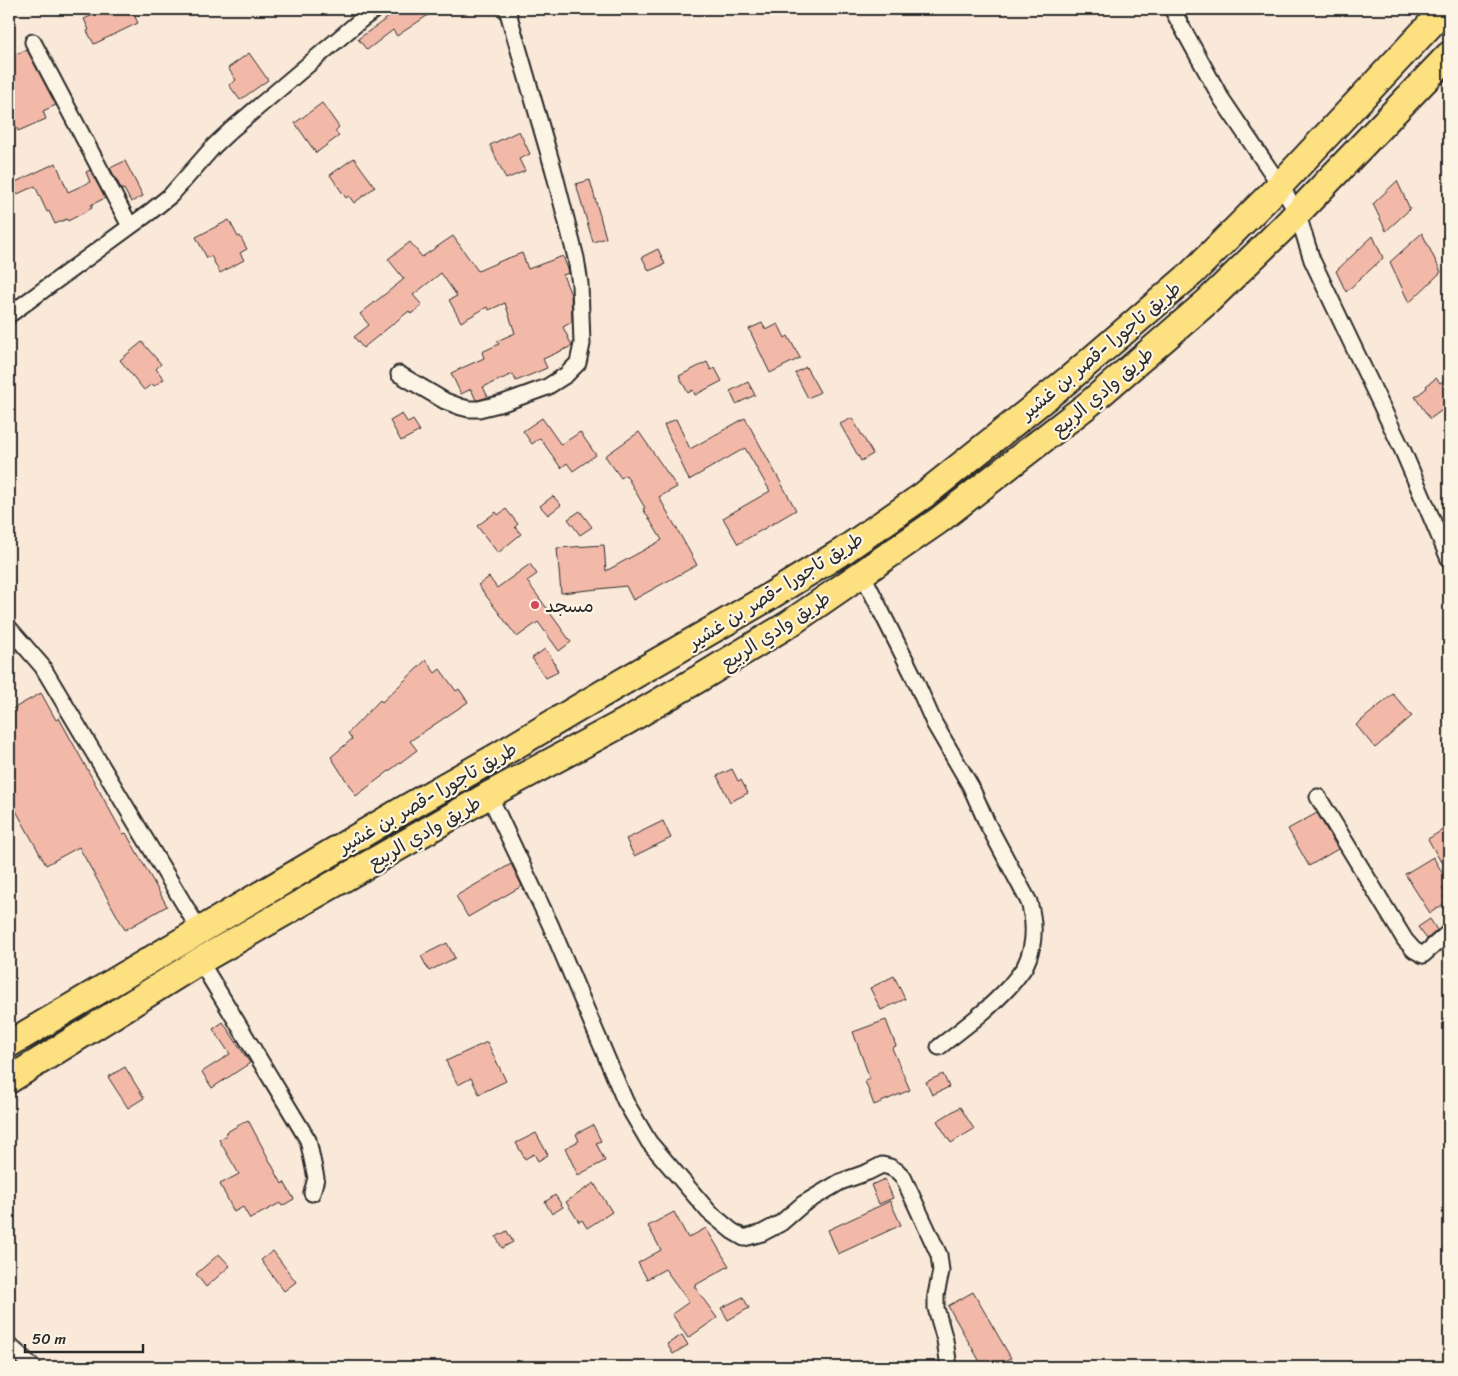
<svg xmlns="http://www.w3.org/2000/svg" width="1458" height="1376" viewBox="0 0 1458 1376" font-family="Sriracha,'Playpen Sans Arabic',sans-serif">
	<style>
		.building { fill: #f2b9a9; stroke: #2b2b2b }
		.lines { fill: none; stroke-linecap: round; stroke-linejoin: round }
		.street-casing { stroke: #2b2b2b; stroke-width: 19 }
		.highway-casing { stroke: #2b2b2b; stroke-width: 30 }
		.street { stroke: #fcf5e5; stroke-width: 15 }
		.highway { stroke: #fde080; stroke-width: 26 }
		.poi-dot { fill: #d1495b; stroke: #fcf5e5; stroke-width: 2 }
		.labels { text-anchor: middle; stroke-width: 4.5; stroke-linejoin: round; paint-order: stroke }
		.street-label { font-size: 19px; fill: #2b2b2b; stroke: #fcf5e5 }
		.poi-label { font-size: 19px; fill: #2b2b2b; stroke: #fcf5e5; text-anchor: start }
	</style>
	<rect width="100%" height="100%" fill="#fae9d9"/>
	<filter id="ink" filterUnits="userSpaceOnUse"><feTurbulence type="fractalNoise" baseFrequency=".02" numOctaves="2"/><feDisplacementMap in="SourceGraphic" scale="10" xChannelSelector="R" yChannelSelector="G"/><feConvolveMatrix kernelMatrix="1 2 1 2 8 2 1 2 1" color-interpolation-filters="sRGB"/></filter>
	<g filter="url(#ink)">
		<path class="building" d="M106,9H131L138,23L94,44L87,31L89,30L84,19Z
			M400,9H437L397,36L393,30L367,50L358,39Z
			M27,50L56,105L43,111L46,119L18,131L13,120L9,121V56Z
			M249,53L268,80L240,100L229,85L236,80L228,68Z
			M322,103L339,127L335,131L339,136L316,153L295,123Z
			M519,131L530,154L519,159L525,171L506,179L490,145Z
			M354,158L375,187L354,203L349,196L346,198L330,175Z
			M125,161L143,196L131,202L124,189L122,190L110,168Z
			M56,163L68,192L90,182L86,172L90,170L105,198L91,205L92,208L85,212L68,221L67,219L55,224L49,211L47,212L35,186L13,196L9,185Z
			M590,180L606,238L593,242L576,184Z
			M1397,181L1410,209L1386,231L1373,204Z
			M229,220L238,237L240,236L247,249L240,253L244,260L220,273L211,256L207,258L196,237Z
			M1422,233L1441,272L1409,303L1390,262Z
			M453,236L478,271L503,260L522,253L528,269L563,256L568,269L569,273L563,275L571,295L572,322L563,327L572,346L543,359L547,368L516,381L513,374L483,387L488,397L478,400H476L471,389L461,394L451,373L484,358L482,352L499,344L497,341L515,333L505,303L489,310L487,307L461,322L449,300L457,296L441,273L413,295L422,305L411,314L409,311L363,348L354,337L369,325L360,314L404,279L388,259L410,242L422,257Z
			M1373,236L1383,258L1346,292L1336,271Z
			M658,249L665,264L649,271L642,257Z
			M762,323L766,330L778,324L785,338L788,336L800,358L770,373L749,329Z
			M142,342L161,364L156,369L164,379L154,386L152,384L144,390L120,360Z
			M707,362L711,370L715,368L722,381L695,395L693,390L688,393L679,376Z
			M806,367L820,392L808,398L795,373Z
			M1449,377V405L1430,419L1415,397L1427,388L1426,386L1436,378L1440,383Z
			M748,382L755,395L736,404L730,391Z
			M402,414L408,423L413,420L420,431L401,441L390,421Z
			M542,418L561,445L580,432L596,455L573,471L567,463L561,468L540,438L532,444L523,431Z
			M745,418L796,510L738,544L723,518L770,491L745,448L689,480L664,425L676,419L690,449Z
			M852,418L873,454L861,461L840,424Z
			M639,432L677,487L659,497L697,565L633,600L626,586L561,593L557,548L604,545L606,571L662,540L643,509L645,508L626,475L621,478L605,456Z
			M553,496L561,505L548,515L540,506Z
			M506,509L518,524L515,527L521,534L498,553L477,526L496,512L498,515Z
			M580,511L592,527L580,535L568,519Z
			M530,564L537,574L527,581L571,642L559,651L538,622L517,637L478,585L489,577L497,588Z
			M545,649L552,658L558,672L546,678L532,658Z
			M426,660L435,673L440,669L456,691L459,689L468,702L410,741L417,750L356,796L331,757L352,739L348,733L380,700L382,702Z
			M41,693L56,720L59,718L123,834L126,833L167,906L125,930L79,847L46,865L9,798V711Z
			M1393,694L1412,716L1375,748L1356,725Z
			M732,769L738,781L741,780L748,793L730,802L717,776Z
			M1317,813L1338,849L1309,866L1288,829Z
			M663,821L671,838L634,856L626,839Z
			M1449,826V857L1441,862L1428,839Z
			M1433,857L1449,884L1442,889L1446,894L1443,896L1447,902L1430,913L1405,874Z
			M511,864L522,886L468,917L456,896Z
			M1430,919L1437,930L1427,939L1418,927Z
			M447,943L455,958L429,971L421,956Z
			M894,976L905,999L881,1010L870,988Z
			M886,1020L896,1046L892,1048L910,1090L874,1105L865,1081L870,1079L853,1032Z
			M223,1022L250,1063L212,1088L202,1072L230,1054L213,1029Z
			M487,1042L506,1081L479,1094L471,1078L458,1085L446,1061Z
			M125,1067L144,1098L128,1108L108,1077Z
			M943,1074L949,1087L932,1095L926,1082Z
			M960,1107L974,1129L951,1143L937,1121Z
			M248,1120L282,1184L284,1182L294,1199L282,1206L280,1203L250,1219L243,1207L234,1212L220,1184L239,1174L219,1140L227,1135L225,1133Z
			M593,1125L601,1141L596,1143L605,1161L578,1175L565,1148L579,1141L576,1134Z
			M536,1133L548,1155L538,1161L534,1154L525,1159L516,1143Z
			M885,1179L893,1198L879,1204L871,1185Z
			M594,1183L612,1212L587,1228L582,1220L579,1222L566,1202Z
			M555,1195L563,1207L552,1214L545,1202Z
			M890,1201L901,1225L838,1254L828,1230Z
			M674,1212L688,1238L706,1228L729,1266L694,1286L717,1318L688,1338L672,1314L689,1302L665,1269L647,1279L638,1263L661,1250L648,1226Z
			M507,1231L513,1242L502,1248L496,1237Z
			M273,1251L296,1282L284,1291L261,1260Z
			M219,1254L230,1266L206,1287L196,1274Z
			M973,1292L1011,1358L994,1367H983L948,1306Z
			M743,1297L749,1308L728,1320L721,1308Z
			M682,1335L688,1345L673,1354L667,1344Z"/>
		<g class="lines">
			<g class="street-casing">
				<path id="street" d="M1172,9L1221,98L1280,185L1297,212L1312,260L1403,451L1449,559
					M33,42L130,226
					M9,315L150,212L171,195L214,146L231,130L362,19L376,9
					M399,374L445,401L461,407L469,409H479L503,403L547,387L566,375L578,363L582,344L580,284L576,258L553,168L507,9
					M862,573L913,675L934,723L970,785L987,823L1029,902C1035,923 1035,946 1025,966C1021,973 1014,981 1009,987C988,1010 964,1028 939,1047
					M9,628L42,666L200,931
					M489,795L550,924L625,1101L649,1142L709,1212L732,1231L744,1238L762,1233L781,1223L803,1204L840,1182L868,1172L882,1165L890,1167L897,1171L903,1177L939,1255L941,1271L936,1295V1308L945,1340L949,1367
					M1318,797L1405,940L1414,950L1423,955L1449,932
					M200,961L308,1140L316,1178L312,1193
					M9,1345L33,1367"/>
			</g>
			<g class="highway-casing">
				<path id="highway" d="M9,1044L403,810L496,757L612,688L762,601L843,551L924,495L1069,379L1192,273L1280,185L1445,9
					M9,1080L200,961L489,795L625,722L705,675L789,624L938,521L1090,403L1208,301L1284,227L1449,55"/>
			</g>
			<use href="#street" class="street"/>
			<use href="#highway" class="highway"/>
		</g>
	</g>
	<circle class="poi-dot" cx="535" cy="605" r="5"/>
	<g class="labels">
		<g class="street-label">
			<text transform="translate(1100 350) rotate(-40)" y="7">طريق تاجورا -قصر بن غشير</text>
			<text transform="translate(1102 391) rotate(-40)" y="7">طريق وادي الربيع</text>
			<text transform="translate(775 590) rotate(-32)" y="7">طريق تاجورا -قصر بن غشير</text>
			<text transform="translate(775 630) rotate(-33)" y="7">طريق وادي الربيع</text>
			<text transform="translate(427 797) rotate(-30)" y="7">طريق تاجورا -قصر بن غشير</text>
			<text transform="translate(424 832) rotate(-30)" y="7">طريق وادي الربيع</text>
		</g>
		<g class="poi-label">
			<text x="545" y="612">مسجد</text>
		</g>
	</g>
	<rect width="1458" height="1376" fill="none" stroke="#fcf5e5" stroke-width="30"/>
	<rect x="15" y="15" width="1428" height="1346" fill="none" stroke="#2b2b2b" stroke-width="2" filter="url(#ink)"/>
	<path d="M25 1344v8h118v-8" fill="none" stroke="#2b2b2b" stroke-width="2.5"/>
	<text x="32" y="1344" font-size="15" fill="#2b2b2b" stroke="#fcf5e5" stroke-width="4" paint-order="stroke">50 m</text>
</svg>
